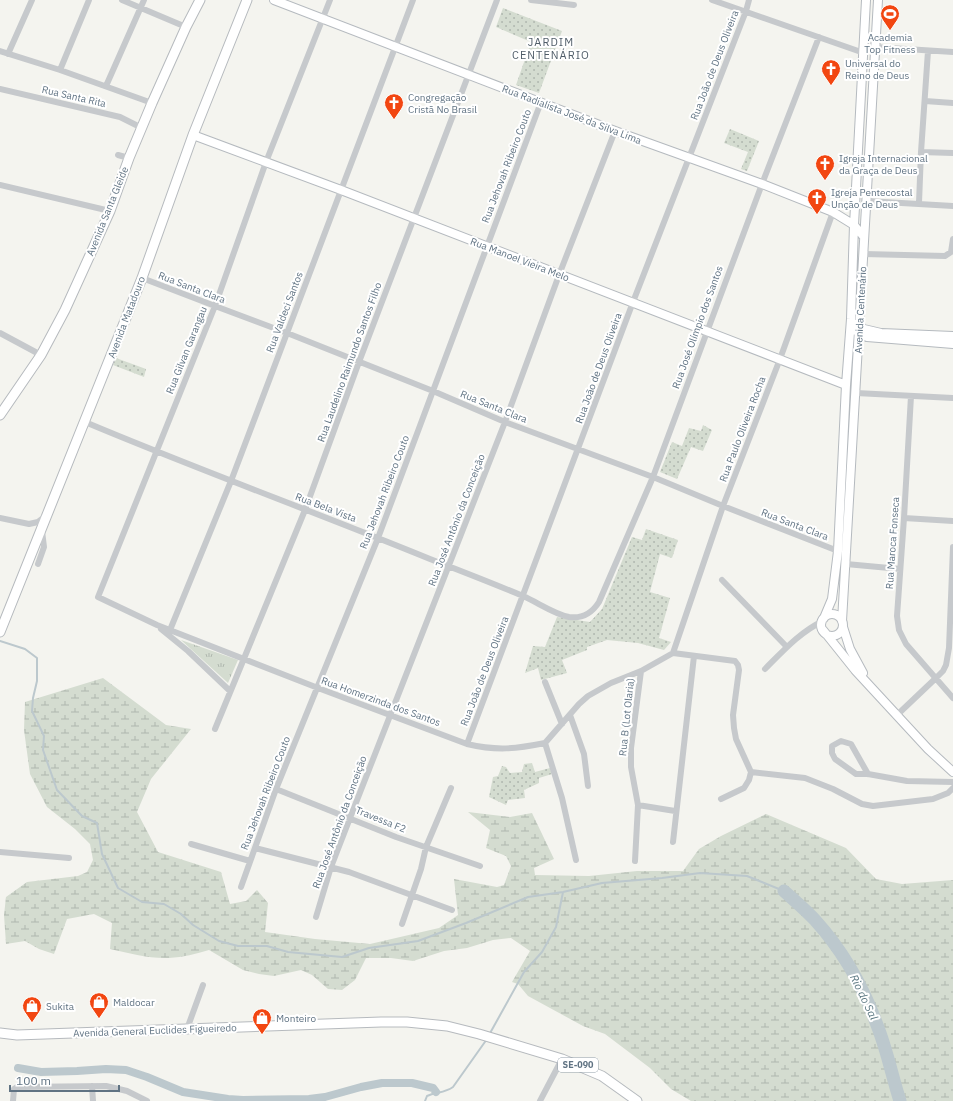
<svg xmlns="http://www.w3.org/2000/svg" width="953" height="1101" viewBox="0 0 953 1101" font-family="'IBM Plex Sans',sans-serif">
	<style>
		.grass { fill: url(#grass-dots) }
		.wetland { fill: url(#wetland-marsh) }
		.park { fill: url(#park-tufts) }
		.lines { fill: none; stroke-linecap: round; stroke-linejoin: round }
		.stream { stroke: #bcc8cd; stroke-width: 2 }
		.canal { stroke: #bcc8cd; stroke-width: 8 }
		.river { stroke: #bcc8cd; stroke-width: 13 }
		.secondary-casing { stroke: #b5babf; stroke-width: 10 }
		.primary-casing { stroke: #b6babe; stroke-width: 11 }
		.street { stroke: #c6c9cc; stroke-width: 6 }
		.secondary { stroke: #fff; stroke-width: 8 }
		.primary { stroke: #fff; stroke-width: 9 }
		.labels { text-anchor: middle; stroke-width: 4; stroke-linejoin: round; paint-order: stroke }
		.shield { fill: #fff; stroke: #909da8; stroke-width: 1 }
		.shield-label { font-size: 9px; font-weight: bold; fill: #607383 }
		.poi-label { font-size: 10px; fill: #607383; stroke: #fff; text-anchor: start }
		.street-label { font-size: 10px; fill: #607383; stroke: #fff }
		.neighbourhood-label { font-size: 11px; letter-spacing: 1px; fill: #4f5c68; stroke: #fff }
		.water-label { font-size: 11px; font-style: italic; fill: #5b7781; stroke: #fff }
	</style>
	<defs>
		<pattern id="grass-dots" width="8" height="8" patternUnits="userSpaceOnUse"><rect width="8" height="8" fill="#d4dcd0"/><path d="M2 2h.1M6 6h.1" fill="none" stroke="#afb7ae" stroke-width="1.8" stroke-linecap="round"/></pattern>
		<pattern id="wetland-marsh" width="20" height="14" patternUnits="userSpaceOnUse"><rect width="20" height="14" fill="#d4dcd0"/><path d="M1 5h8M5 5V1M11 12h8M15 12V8" fill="none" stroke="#afb7ae"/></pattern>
		<pattern id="park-tufts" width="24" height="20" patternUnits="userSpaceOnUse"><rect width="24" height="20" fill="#d4dcd0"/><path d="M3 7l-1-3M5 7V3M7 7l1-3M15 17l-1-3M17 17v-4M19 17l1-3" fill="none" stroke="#afb7ae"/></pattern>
	</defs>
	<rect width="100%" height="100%" fill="#f4f4ef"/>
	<path class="grass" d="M503,8L562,31L539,93L516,85L531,42L496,27Z
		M730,129L759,141L747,171L741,169L748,152L724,143Z
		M116,358L146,369L144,377L113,365Z
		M703,425L712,430L703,451L691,447L677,479L660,472L672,442L682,446L689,428L701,431Z
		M646,529L678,540L672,558L660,554L650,592L670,598L659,638L671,642L664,650L638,643L607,640L587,647V650L562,660L567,673L541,680L538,668L525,673L533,646L545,647L557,617L590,622L602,609L632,537L642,540Z
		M532,763L535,772L550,768L552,774L539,778V783L524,790L525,798L508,800L506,805L489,797L493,777L498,776L502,766L506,767L510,773L522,772L524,764Z"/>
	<path class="wetland" d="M103,678L166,725L191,729L151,779L137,812L158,852L221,872L230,904L246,901L257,890L268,903L265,932L315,939L370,944L439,928L458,915L454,879L497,887L504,885L511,866L506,856L486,848L490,830L468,812L510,817L532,813L554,859L534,868L535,875L589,876L637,871H683L699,849L721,836L766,814L846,848L876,879L902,884L953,880V1101H691L671,1089L650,1068L605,1034L583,1026L528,996L518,984L512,982L530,951L511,938L493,940L467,948L444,951L413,961L391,958H366L355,980L342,990L328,989L312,975L301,970L274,976L259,974L243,970L209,950C196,954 183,957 169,958C150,959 129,953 110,949L112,923L94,914L67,919L54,954L39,949L25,941L6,944L4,915L6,897L27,882L78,876L87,872L93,860L90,844L75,829L47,807L30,774L24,730L25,702Z"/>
	<path class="park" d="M181,640L238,660L228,683Z"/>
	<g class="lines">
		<path class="stream" d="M0,641L25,649L37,658V681L33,698L32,711L44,736L43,750L57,790L82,816L97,823L102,854L118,888L142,902L164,904L181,914L193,925L219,941L238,946H267L288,952L342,957L369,948L418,941L466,923L528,897L563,892L602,883L662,878L700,873L747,876L784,891
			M489,1035L524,972L542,952L556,927L563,892
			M425,1101L427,1096C436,1092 445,1093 453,1087L487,1039"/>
		<path class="canal" d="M18,1068L41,1072L77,1071L106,1069L126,1070L147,1077L183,1092L228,1099L243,1100L309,1099L325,1097L361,1087L382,1083H412L433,1088L436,1092"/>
		<path class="river" d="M784,891C795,901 806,910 815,920C843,951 863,986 877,1025C887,1050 892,1076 900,1101"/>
		<g class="secondary-casing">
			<path id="secondary" d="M274,0L615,131L762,184L833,212L854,225L864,237
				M193,135L341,190L846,385
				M856,324L864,329L881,333L953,336
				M856,331L867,337L953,344
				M821 625a11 11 0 1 1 22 0a11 11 0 1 1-22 0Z
				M824,618L832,599L838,551L846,385L851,319L854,225L866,0
				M842,621L878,0
				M843,627L850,649L863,673
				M823,630L855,670L928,749L953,772"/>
		</g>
		<g class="primary-casing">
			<path id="primary" d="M0,415L41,355L65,310L110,211L129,158L152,103L186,27L200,0
				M0,632L142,278L193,135L247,0
				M0,1033L17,1035L381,1022H407L447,1026L479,1034L562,1059L602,1076L637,1101"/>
		</g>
		<path class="street" d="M122,0L186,27
			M330,0L266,162L215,306L98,597L157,625L318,688L467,744C497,751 515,749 545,743L579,704L588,696L611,683L641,671L673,653
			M531,0L574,5
			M712,0L864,53
			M875,47L953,52
			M0,51L60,70L152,103
			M8,54L32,0
			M60,70L89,0
			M106,86L144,0
			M0,89L120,117L142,128
			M925,101L953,103
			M921,152L953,153
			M118,155L129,158
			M0,185L110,211
			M867,201L953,206
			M919,203L921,152L928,51
			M864,254L945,256L951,252L953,239
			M142,278L215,306L287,333L433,391L505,422L653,477L723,506L838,551
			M0,333L41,355
			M856,393L953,398
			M911,396L904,518L897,616L899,630L906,644L953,698
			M85,422C199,470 315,512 430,559C461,571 492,583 523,596C537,602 554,614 569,617C583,619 592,613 599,602L653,477L762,184L819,37
			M0,518L29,524L38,522L46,516
			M904,518L953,521
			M38,564L44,547L42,531
			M846,564L900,569
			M722,580L787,647
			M161,629L188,651L230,691
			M170,630L231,481L413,0
			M673,653L723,506L780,359L833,212
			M673,653L735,661L738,665L739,670L733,715L734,728L736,739L751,772L749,780L744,788L721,799
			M765,669C783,651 800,632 823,621
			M545,682L562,724
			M570,715L584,754L588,786
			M897,715L936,678L943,671L946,665L949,648L953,547
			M215,729L305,510L359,362L497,0
			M545,743L562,798L576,860
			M467,744L633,302L746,11L749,0
			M751,772L805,778L833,789L862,804L873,806L933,799L948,793L953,788
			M868,774L851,744L841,741L832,746V753L835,759L856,774H868L907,781L953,782
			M276,789L396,837L480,866
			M638,805L675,811
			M673,842L694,656
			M191,844L250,861
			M255,848L349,872L452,910
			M0,852L69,858
			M635,861L638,805L631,767V748L641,671
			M241,887L276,789L378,538L541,102
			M316,917L331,867L350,818L505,422L559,275L615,131
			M402,924L421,869L426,847L451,788
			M187,1029L203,985
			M92,1086L93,1101
			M13,1101L14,1089L17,1087L106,1086L127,1091L147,1101
			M540,1101L562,1059"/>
		<use href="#secondary" class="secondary"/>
		<use href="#primary" class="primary"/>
	</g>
	<defs>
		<g id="stadium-pin" transform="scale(1)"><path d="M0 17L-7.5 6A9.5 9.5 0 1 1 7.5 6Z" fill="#f24611" stroke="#fff"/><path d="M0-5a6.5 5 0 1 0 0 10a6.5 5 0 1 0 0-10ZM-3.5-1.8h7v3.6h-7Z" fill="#fff"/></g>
		<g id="church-pin" transform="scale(1)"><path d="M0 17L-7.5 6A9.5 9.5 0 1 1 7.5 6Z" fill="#f24611" stroke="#fff"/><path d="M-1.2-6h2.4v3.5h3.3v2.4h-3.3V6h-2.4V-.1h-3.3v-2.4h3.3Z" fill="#fff"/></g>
		<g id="shop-pin" transform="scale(1)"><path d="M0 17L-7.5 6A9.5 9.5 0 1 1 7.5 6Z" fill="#f24611" stroke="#fff"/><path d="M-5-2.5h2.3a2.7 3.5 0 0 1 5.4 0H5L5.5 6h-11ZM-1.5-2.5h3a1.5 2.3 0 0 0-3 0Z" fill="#fff"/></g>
	</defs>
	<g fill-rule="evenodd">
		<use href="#stadium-pin" x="890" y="14"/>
		<use href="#church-pin" x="831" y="69"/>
		<use href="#church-pin" x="394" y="103"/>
		<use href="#church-pin" x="825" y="164"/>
		<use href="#church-pin" x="817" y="198"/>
		<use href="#shop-pin" x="99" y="1002"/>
		<use href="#shop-pin" x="32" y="1006"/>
		<use href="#shop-pin" x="262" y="1018"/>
	</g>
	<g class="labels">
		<rect class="shield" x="558" y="1058" width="40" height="14" rx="3"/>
		<g class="shield-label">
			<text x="578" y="1068">SE-090</text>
		</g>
		<g class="poi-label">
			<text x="890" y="41" text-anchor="middle">Academia<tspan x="890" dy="12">Top Fitness</tspan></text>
			<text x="845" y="67">Universal do<tspan x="845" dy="12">Reino de Deus</tspan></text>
			<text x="408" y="101">Congregação<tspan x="408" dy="12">Cristã No Brasil</tspan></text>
			<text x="839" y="162">Igreja Internacional<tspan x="839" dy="12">da Graça de Deus</tspan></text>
			<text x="831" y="196">Igreja Pentecostal<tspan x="831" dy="12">Unção de Deus</tspan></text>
			<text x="113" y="1006">Maldocar</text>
			<text x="46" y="1010">Sukita</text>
			<text x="276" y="1022">Monteiro</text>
		</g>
		<g class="street-label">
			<text transform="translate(714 65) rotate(-69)" y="4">Rua João de Deus Oliveira</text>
			<text transform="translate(74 96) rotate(13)" y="4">Rua Santa Rita</text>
			<text transform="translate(572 114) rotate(21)" y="4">Rua Radialista José da Silva Lima</text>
			<text transform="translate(506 166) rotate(-69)" y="4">Rua Jehovah Ribeiro Couto</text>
			<text transform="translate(107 211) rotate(-68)" y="4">Avenida Santa Gleide</text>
			<text transform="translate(520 259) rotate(21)" y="4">Rua Manoel Vieira Melo</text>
			<text transform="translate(192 287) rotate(21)" y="4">Rua Santa Clara</text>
			<text transform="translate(860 310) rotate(-87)" y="4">Avenida Centenário</text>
			<text transform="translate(284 312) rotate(-69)" y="4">Rua Valdeci Santos</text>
			<text transform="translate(126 317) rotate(-69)" y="4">Avenida Matadouro</text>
			<text transform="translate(697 327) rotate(-70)" y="4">Rua José Olímpio dos Santos</text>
			<text transform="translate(186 350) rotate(-68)" y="4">Rua Gilvan Garangau</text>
			<text transform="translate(349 362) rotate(-70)" y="4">Rua Laudelino Raimundo Santos Filho</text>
			<text transform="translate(598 368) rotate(-70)" y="4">Rua João de Deus Oliveira</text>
			<text transform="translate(494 406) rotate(22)" y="4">Rua Santa Clara</text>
			<text transform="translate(742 429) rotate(-69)" y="4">Rua Paulo Oliveira Rocha</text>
			<text transform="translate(384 492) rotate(-69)" y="4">Rua Jehovah Ribeiro Couto</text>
			<text transform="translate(326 507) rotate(21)" y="4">Rua Bela Vista</text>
			<text transform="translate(456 520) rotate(-69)" y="4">Rua José Antônio da Conceição</text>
			<text transform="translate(795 524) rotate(21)" y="4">Rua Santa Clara</text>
			<text transform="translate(892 543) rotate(-86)" y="4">Rua Maroca Fonseca</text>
			<text transform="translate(484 671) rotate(-69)" y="4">Rua João de Deus Oliveira</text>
			<text transform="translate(381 701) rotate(20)" y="4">Rua Homerzinda dos Santos</text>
			<text transform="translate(626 717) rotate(-84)" y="4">Rua B (Lot Olaria)</text>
			<text transform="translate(265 793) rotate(-69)" y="4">Rua Jehovah Ribeiro Couto</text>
			<text transform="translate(381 819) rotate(22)" y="4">Travessa F2</text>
			<text transform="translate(339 822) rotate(-70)" y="4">Rua José Antônio da Conceição</text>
			<text transform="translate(155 1030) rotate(-2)" y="4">Avenida General Euclides Figueiredo</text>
		</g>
		<g class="neighbourhood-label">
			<text x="551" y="46">JARDIM<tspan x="551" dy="13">CENTENÁRIO</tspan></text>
		</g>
		<g class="water-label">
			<text transform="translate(864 997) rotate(64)" y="4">Rio do Sal</text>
		</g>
	</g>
	<path d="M10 1085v6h109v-6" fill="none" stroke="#607383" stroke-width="2"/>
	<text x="16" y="1085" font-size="12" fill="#607383" stroke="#ffffff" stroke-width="3" paint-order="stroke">100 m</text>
</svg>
